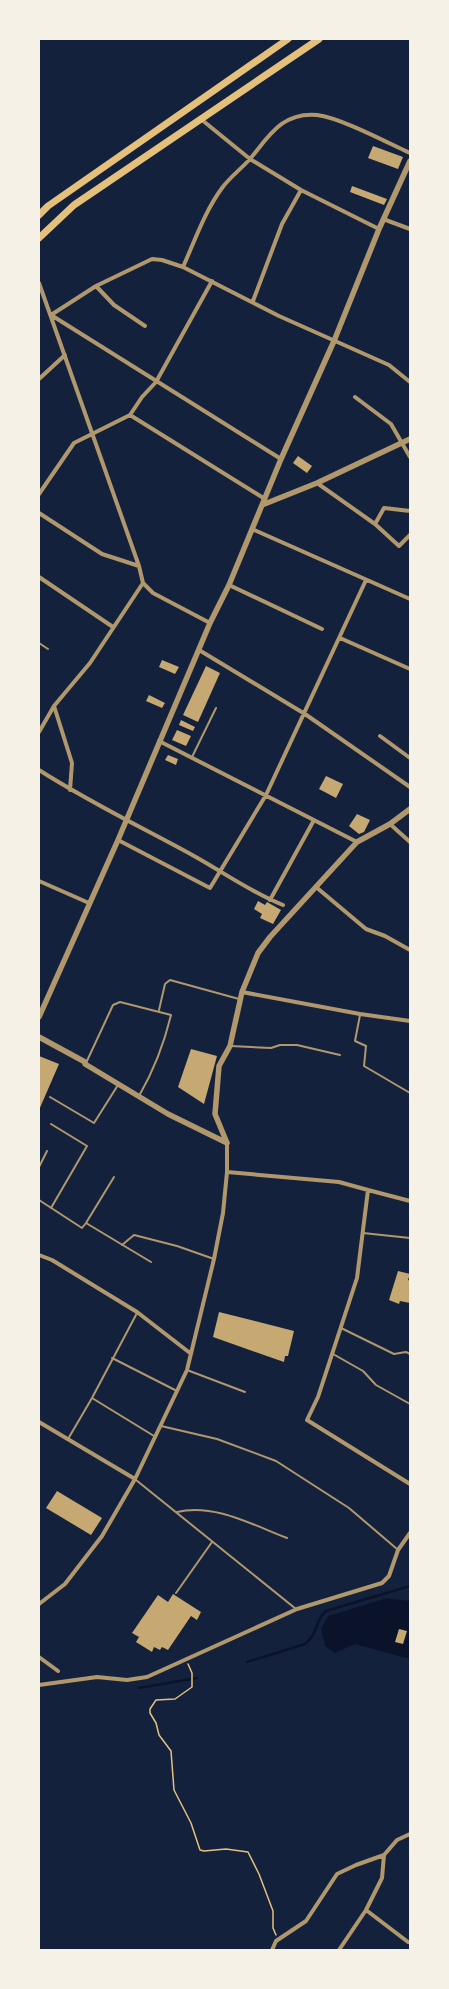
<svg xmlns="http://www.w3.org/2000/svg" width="449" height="1989" viewBox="0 0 449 1989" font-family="'Exo 2',sans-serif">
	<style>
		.water { fill: #0b132b }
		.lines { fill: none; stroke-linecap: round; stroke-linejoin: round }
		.stream { stroke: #0b132b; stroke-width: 2.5 }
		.building { fill: #c6a872 }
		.path { stroke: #e5c07b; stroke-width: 1.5 }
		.service { stroke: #b1986c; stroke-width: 2 }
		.minor { stroke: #b1986c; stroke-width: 4 }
		.tertiary { stroke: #b1986c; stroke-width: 5.5 }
		.primary { stroke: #e5c07b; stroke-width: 7 }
	</style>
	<rect width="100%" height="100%" fill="#14213d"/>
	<path class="water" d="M387,1598L410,1601V1659L355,1644L335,1653L325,1646L321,1629L328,1616Z"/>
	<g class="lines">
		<path class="stream" d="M247,1662L305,1644C319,1633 314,1621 326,1611L410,1586
			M139,1688L197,1678"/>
	</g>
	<path class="building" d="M373,146L403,157L398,169L368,158Z
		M352,186L387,199L384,205L350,192Z
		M298,456L312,466L307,473L293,463Z
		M162,660L179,667L175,674L159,667Z
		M206,666L220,673L198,722L183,715Z
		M149,695L165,703L162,708L146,701Z
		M181,720L195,727L193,731L179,725Z
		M177,730L191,736L186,746L172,740Z
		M168,755L178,759L176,765L165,760Z
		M326,776L343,784L336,798L319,789Z
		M357,814L370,820L364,832L359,834L349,826Z
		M258,901L265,905L267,902L281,910L273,924L260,918L262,914L254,909Z
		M191,1049L217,1056L204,1104L178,1087Z
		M39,1056L59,1064L39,1110Z
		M398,1271L410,1274L408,1280L410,1281V1303L400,1301L399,1304L389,1300Z
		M219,1312L294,1331L288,1356H285L284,1362L213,1337Z
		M57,1491L102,1518L91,1535L46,1508Z
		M173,1594L201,1612L197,1620L191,1616L168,1650L162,1647L160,1650L154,1647L152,1652L136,1642L139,1637L132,1633L158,1595L168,1602Z
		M399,1629L407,1631L403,1644L395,1642Z"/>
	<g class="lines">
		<path class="path" d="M188,1664L192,1673V1687L175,1699L156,1700L150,1709V1713L156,1723L159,1735L171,1751L174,1790L191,1823L200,1850L204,1851L226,1849L248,1852L259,1874L273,1911V1928L276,1935"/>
		<path class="service" d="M39,643L48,649
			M192,757L216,708
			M159,1010L165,984L170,980L239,999
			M360,1015L355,1041L366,1046L364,1066L410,1093
			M231,1046L271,1048L280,1045H297L340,1055
			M86,1063L113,1005L120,1002L171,1015C164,1044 154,1070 139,1096
			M50,1097L94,1123L118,1085
			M39,1167L47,1151
			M39,1200L82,1228L86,1223L151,1262
			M51,1208L87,1146L51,1124
			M86,1223L114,1177
			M363,1233L410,1238
			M122,1245L134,1235L177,1246L214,1259
			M341,1328L394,1354L406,1352L410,1354
			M333,1354L363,1371L376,1385L410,1404
			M112,1358L177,1391
			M187,1370L245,1392
			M92,1398L154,1436
			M161,1426L217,1439L276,1461L349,1508L397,1549
			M68,1439L92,1398L137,1313
			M136,1480L296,1609
			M177,1512C214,1503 253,1525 287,1538
			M176,1593L212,1542"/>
		<path class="minor" d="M202,120L250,159L301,190L379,229
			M383,219L410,229
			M183,267C195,240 205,211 222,188C230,177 241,169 250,159C269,136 282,112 317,115C341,118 386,142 410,153
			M39,283L139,566L143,583L153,593L210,623
			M96,286L114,305L145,326
			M253,301L282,224L301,190
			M39,379L65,355
			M355,397L391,424L410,457
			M130,415L265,499
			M281,459L51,315L96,286L152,259L162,260L183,267L279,316L389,365L410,382
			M317,483L375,524L399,546L410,535
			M39,494L74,443L130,415L142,397L156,382L212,281
			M39,513L102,554L139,566
			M375,524L384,508L410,511
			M252,529L410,599
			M39,577L113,627
			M229,585L322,629
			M340,638L410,669
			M199,650L305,714L410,787
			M54,706L72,763L70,790
			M39,732L54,706L90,663L143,583
			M380,736L410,758
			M159,741L357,842
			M39,770C89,802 143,828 194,856C223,872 252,893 283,905
			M390,824L410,842
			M118,840L210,888L266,795L366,580
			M39,881L89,903
			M316,887L366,929L385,936L410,950
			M270,900L314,820
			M242,992L360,1014L410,1021
			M227,1172L339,1182L368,1190L357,1278L318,1397L307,1420L410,1484
			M368,1190L410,1201
			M39,1255L52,1260L137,1312L190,1353
			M39,1422L135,1479
			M39,1604L65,1584L102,1536L135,1479L187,1370L214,1259L223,1213L227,1172V1143
			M39,1657L58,1671
			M39,1685L97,1677L127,1680L147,1677L297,1609L382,1583L389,1576L398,1550L410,1533
			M366,1910L408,1942
			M272,1950L276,1941L306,1921L337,1874L356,1865L384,1855
			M339,1950L366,1910L382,1878L384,1855L397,1840L410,1834"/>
		<path class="tertiary" d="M262,505L317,483L410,439
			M39,1017L118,840L210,623L229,585L281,459L334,341L379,229L410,161
			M39,1037L85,1062V1064L168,1114L227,1143
			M227,1143L215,1114L219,1066L230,1046L242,992L258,953L270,937L357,842L390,824L410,809"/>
		<path class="primary" d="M39,215L48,206L288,39
			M39,238L74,205L319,39"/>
	</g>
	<rect width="449" height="1989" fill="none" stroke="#f6f1e7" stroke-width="80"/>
</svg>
